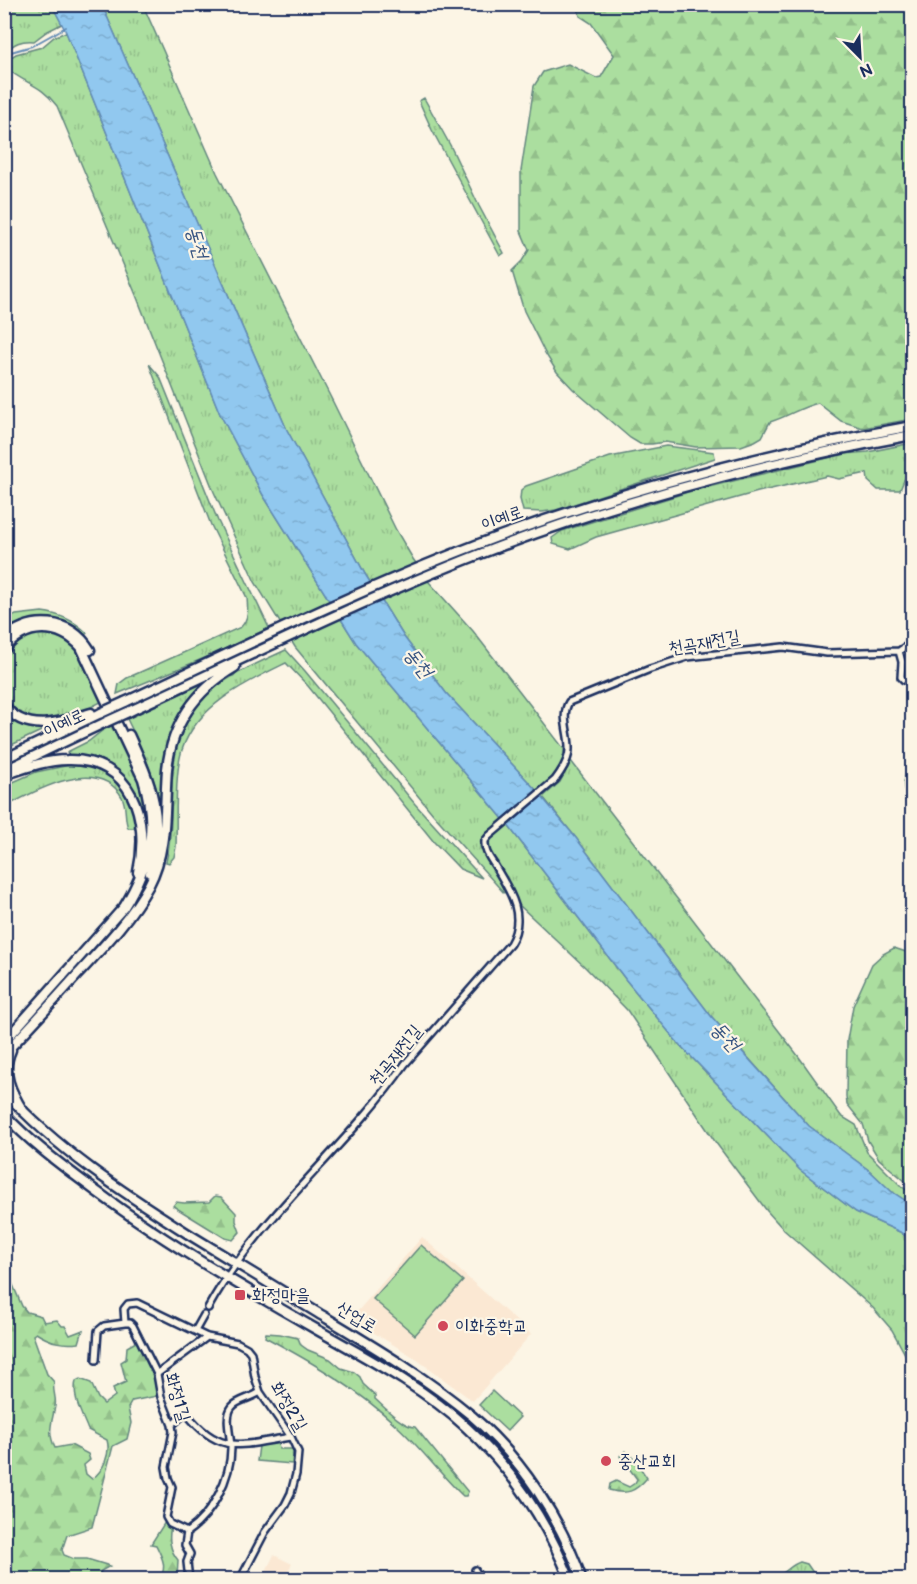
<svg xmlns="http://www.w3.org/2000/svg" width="917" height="1584" viewBox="0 0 917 1584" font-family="'Balsamiq Sans','Poor Story',sans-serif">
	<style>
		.built { fill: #fbe8d3 }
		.grass { fill: url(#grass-tufts); stroke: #63867e; stroke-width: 1.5 }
		.forest { fill: url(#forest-firs); stroke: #63867e; stroke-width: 1.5 }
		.garden { fill: #abde9f; stroke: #63867e; stroke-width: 1.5 }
		.water { fill: url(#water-ripples); stroke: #628bb5; stroke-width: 1.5 }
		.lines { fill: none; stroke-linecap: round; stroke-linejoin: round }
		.stream { stroke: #628bb5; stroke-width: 2 }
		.minor-casing { stroke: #1b2f5e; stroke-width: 10 }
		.primary-casing { stroke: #1b2f5e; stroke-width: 13 }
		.trunk-casing { stroke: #1b2f5e; stroke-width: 13 }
		.minor { stroke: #fcf5e5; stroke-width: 5 }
		.primary { stroke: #fcf5e5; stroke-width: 8 }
		.trunk { stroke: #fcf5e5; stroke-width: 8 }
		.trunk-bridge-casing { stroke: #1b2f5e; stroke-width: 13; stroke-linecap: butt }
		.trunk-bridge { stroke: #fcf5e5; stroke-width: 8 }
		.poi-dot { fill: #d1495b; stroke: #fcf5e5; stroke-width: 2 }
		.labels { text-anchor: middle; stroke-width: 4.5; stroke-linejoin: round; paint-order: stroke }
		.street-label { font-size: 18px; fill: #1b2f5e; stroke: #fcf5e5 }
		.poi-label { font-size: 18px; fill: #1b2f5e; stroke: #fcf5e5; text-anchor: start }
		.water-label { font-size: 20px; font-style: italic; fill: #385582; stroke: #fcf5e5 }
	</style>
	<defs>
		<pattern id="grass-tufts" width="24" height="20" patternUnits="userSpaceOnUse" patternTransform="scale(1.5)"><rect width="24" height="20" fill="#abde9f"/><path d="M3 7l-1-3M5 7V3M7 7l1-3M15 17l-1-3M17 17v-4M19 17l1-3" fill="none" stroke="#93bf8b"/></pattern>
		<pattern id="forest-firs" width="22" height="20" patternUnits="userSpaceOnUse" patternTransform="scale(1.5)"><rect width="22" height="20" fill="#abde9f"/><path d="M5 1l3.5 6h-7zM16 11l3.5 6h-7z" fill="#93bf8b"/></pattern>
		<pattern id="water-ripples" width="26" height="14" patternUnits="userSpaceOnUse" patternTransform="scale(1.5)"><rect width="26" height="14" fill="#91c8ef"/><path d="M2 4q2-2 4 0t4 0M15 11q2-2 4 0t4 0" fill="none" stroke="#7caccf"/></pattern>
	</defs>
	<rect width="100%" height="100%" fill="#fcf5e5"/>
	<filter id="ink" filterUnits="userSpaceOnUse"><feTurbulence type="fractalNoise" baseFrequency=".0167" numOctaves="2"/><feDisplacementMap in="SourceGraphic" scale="12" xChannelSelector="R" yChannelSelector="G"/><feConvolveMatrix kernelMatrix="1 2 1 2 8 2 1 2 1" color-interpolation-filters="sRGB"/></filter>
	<g filter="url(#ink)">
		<path class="built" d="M422,1237L531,1334L473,1401L412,1356L351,1319Z
			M274,1555L292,1564L284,1579H273L264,1575Z"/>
		<path class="grass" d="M5,5H52L62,24L46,32L34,41C21,40 14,43 5,52Z
			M102,5H143L217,173L333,402L396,530L413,559L429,582L473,631L564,749C565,767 550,780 537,791L446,693L404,637L365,574L287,430Z
			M66,32L220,414L263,495L356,643L504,820L626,980L678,1043L800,1170L856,1212L900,1232L912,1241V1374L906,1356L892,1330L873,1308L784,1230L767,1211L716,1143L627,1010L586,968L519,905L490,852L488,834L481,841L480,846L506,891L504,893L433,814L295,647L255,582L214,492L136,295L57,106C41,84 25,84 6,68L11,57L16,54L42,47L54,37Z
			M424,98L450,145L479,206L504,253L500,256L432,130L419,101Z
			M149,364L160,377L218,521L269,628L212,655L117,694L119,684L127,678L241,627C249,618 248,610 247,598L211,525Z
			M912,443V458L908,460L912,470L907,473L900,490H878L868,481L867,473L839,479L827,476L758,492L596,537L570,549L553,544L552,538L562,531L688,492L844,454L868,452Z
			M666,446L714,452L715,458L556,510L542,512L523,511L520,499L521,490L526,486L610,457Z
			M42,612C60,614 74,620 87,633L85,635C61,613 29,612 5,633V620L16,615Z
			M33,632L59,634L79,648L103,701L83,711L56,719H31L17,712L5,696L4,656L15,642Z
			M286,650L305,671L415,804L482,878L460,869L434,842L308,686L286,663C247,682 197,705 182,750C174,775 177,820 176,847L174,857L169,863L166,862C172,836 171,810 172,783C177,698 216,682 286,650Z
			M199,685L200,687C165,724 166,760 163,808H160C156,776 141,748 127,719Z
			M5,712L21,725L40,728L41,731L5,748Z
			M113,725L140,782L147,814H142C129,776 112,759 70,756L67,752L89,741L103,730Z
			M571,761L799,1057L841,1116L856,1125L867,1152L901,1186L912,1194V1205L891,1191L870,1171L809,1126L711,1016L576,838L543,797L560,782Z
			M70,765C98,766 121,777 131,804C134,812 136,820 134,828H128C124,818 127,807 122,797C97,755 34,791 5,807L4,786L36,772Z
			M266,1333L280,1334L298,1338L301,1345L308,1350L330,1359L341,1368L354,1372L360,1377L363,1384L375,1395V1399C384,1407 403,1427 415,1427L468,1492L466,1496H463C440,1474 421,1448 397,1426C358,1389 312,1362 265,1337Z
			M800,1562L807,1564L816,1577L823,1579H752C761,1577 769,1580 778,1576C786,1572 791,1565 800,1562Z"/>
		<path class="forest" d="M577,5H912V419L863,428L841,421L818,403C801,407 787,417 770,422L762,437L755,441L741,446L696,447L665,442L652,444H640L630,438L573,389L557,372L545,353L524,311L512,271L522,261L529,250L521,231V171L534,86L543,72L568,64L596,78L601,77L614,55L591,23L580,16Z
			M912,757V811C901,784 901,786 912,757Z
			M894,948L909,953L912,957V1187L879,1159L868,1141L863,1124L847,1104L846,1096L847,1040L853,1006L872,964L883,954Z
			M215,1196L221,1197L236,1213V1221L240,1232L233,1240L225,1238L173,1206L176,1202L184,1203L209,1202Z
			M4,1264L22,1306L27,1312L41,1316L44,1322L57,1320L62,1326H65L70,1335L83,1330L79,1343C62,1345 50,1342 36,1333L33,1335L47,1374L54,1382C52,1391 57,1398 55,1406C52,1423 47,1431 55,1448L71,1445L88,1454L90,1460L84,1465L86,1474L92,1479C103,1471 111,1454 107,1440L88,1430C82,1415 72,1397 76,1381L80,1379L91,1383L98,1398L104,1404L115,1396L113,1388L126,1382L121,1362L126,1359L127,1347L136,1342L139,1344L154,1377L157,1396L132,1401L128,1408L131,1423L127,1439L113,1446L92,1527L67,1535L62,1550L64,1555L74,1559H87L110,1566L101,1571L99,1579H5Z
			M625,1451L633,1457L647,1478C635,1492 627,1495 609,1490L610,1484L616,1481L629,1487L635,1483L637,1479L620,1456Z
			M165,1522L171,1527C168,1538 170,1551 178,1560L177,1579H159C168,1568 162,1557 156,1545L151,1544Z"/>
		<path class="garden" d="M421,1245L463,1281L415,1335L373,1299Z
			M492,1391L520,1417L507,1431L479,1405Z
			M278,1443L279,1449H293L292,1464L257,1461L259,1446Z"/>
		<path class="water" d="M52,5H102L287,430L365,574L404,637L446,693L537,791L576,838L711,1016L738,1047L809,1126L870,1171L891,1191L912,1205V1241L900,1232L856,1212L800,1170L678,1043L626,980L504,820L356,643L263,495L220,414L66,32Z"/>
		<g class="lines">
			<path class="stream" d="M4,61L11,52L32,46L66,27"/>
			<g class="minor-casing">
				<path id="minor" d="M899,651L902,662L901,677L904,680L912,679
					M208,1308C259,1216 345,1150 405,1064L510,944C527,916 510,891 495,866C490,858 484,851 485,841L489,836L555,780C561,772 569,760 569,750C570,734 560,716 569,702L650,669L687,657L783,647L827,653L899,651L912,642
					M195,1331L204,1315
					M96,1360L98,1331L104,1326L125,1323
					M157,1374L207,1337
					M172,1425L184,1414H187C221,1457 244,1444 291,1437
					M187,1532C212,1515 231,1478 231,1448C231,1436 224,1417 232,1407C237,1400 252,1398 260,1392
					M475,1570L481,1580
					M189,1580L187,1562L190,1554L185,1545L187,1532L170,1524L166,1517L172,1487L168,1478L166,1467L173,1432L172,1425L161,1397L157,1374L133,1326L130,1323H125L124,1309L128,1304L137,1303L207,1337L238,1343L247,1348L251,1353L255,1377L260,1392L291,1437L298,1452L296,1474L291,1493L285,1505L265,1532L240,1580"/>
			</g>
			<g class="primary-casing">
				<path id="primary" d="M4,1091C57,1150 124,1193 190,1235C233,1261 275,1287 318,1313C371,1345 424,1376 472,1416C521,1458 561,1519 582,1580
					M4,1114C28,1140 56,1161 84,1182C156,1237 235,1283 314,1328C365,1357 423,1387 466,1427C512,1469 547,1522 570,1580"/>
			</g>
			<g class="trunk-casing">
				<path id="trunk" d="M4,639C32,615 70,618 90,650
					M4,650C25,622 59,623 81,647L143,779C158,827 150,865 124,907L4,1042
					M125,702C241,648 356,591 476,545C617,491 764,453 912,426
					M4,705C25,735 63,722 91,713
					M128,712C245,658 360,601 480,554C619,500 765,462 912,435
					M129,735C152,786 165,816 150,873
					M4,759L101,713
					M5,770L106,722
					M4,775C25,768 46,760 67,760C132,758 150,818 138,872
					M11,1050C1,1072 11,1092 23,1111
					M4,1054C29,1028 54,1001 78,974C104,946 131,918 149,885C168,849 164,809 167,769C172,724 196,690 235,667"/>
			</g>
			<use href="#minor" class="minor"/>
			<use href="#primary" class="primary"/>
			<use href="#trunk" class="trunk"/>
			<g class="trunk-bridge-casing">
				<path id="trunk-bridge" d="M101,713L125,702
					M106,722L128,712"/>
			</g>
			<use href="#trunk-bridge" class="trunk-bridge"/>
		</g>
	</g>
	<g class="poi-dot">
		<rect x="234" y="1289" width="12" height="12" rx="3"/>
		<circle cx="443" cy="1326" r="6"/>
		<circle cx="606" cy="1461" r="6"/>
	</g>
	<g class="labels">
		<g class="street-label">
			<text transform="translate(502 518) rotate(-20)" y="6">이예로</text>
			<text transform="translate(704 642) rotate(-10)" y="6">천곡재전길</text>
			<text transform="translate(64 723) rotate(-26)" y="6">이예로</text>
			<text transform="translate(395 1055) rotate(-51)" y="6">천곡재전길</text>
			<text transform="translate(357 1317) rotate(31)" y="6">산업로</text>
			<text transform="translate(178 1397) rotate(74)" y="6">화정1길</text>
			<text transform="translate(289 1406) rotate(59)" y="6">화정2길</text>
		</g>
		<g class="poi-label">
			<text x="252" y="1301">화정마을</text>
			<text x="455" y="1332">이화중학교</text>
			<text x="618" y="1467">중산교회</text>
		</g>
		<g class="water-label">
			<text transform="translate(198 242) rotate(74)" y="7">동천</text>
			<text transform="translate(419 662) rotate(52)" y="7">동천</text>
			<text transform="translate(726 1036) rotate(47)" y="7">동천</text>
		</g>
	</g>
	<rect width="917" height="1584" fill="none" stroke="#fcf5e5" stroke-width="24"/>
	<rect x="12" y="12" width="893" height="1560" fill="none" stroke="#1b2f5e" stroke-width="2" filter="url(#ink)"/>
	<g transform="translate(860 57) rotate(156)" stroke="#fcf5e5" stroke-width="4.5" paint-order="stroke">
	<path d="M0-4.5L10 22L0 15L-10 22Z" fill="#1b2f5e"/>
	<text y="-9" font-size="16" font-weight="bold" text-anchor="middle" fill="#1b2f5e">N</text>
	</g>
</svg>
